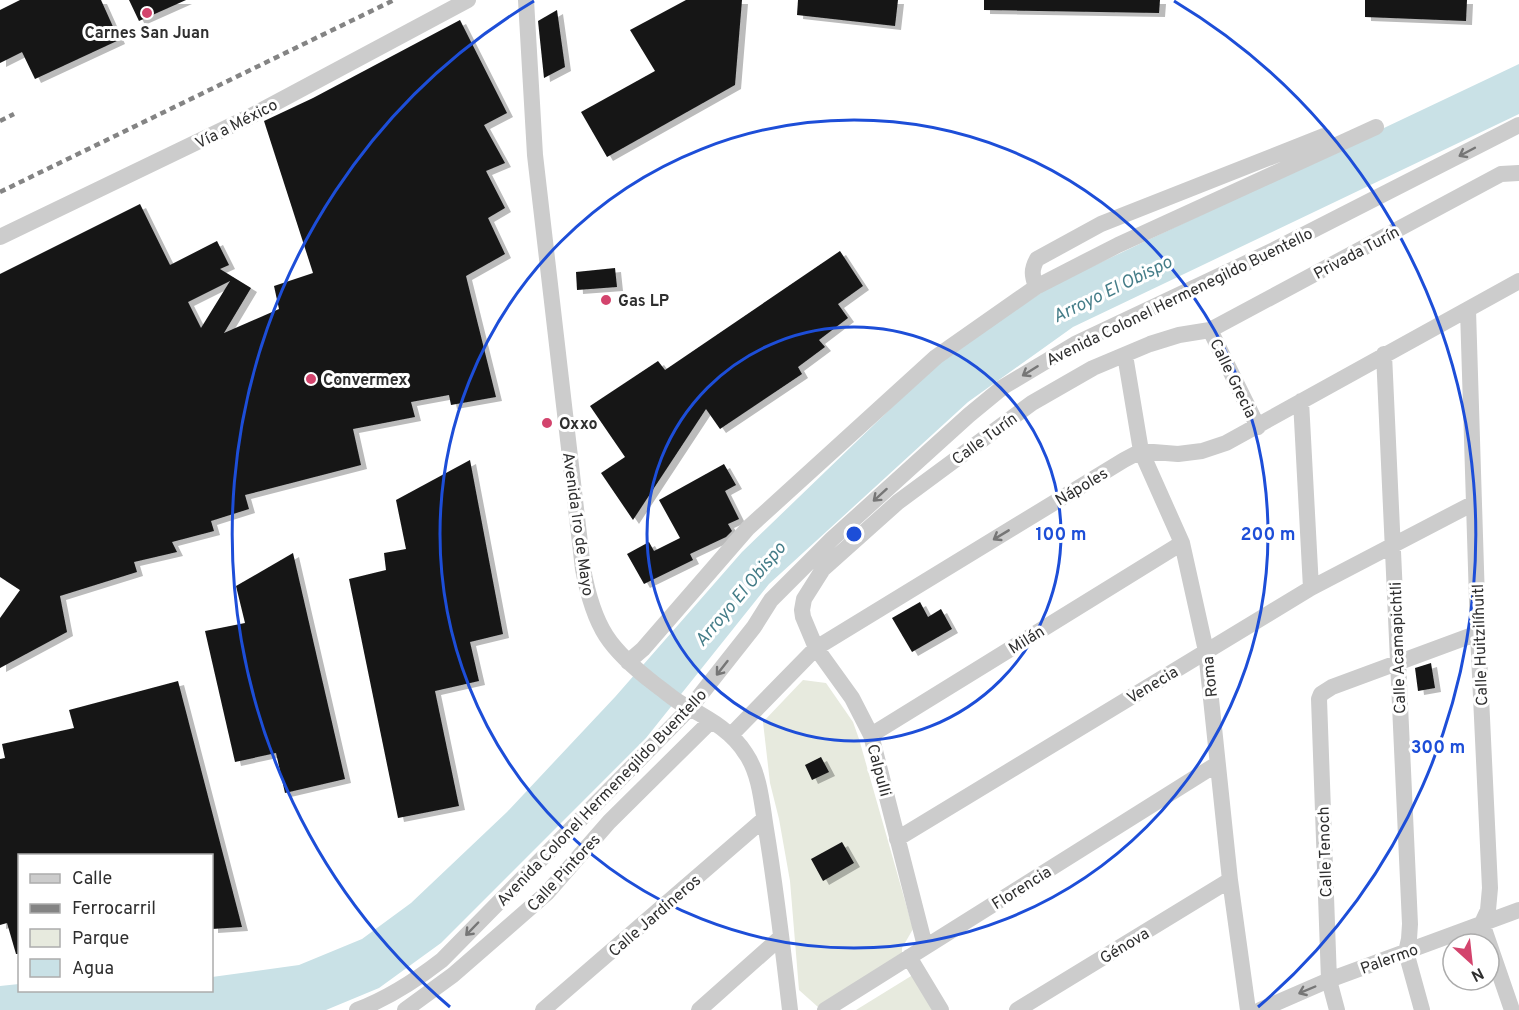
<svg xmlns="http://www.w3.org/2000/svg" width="1519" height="1010" viewBox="0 0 1519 1010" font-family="Overpass,sans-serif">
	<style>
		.green { fill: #e7eade }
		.water { fill: #c9e1e6 }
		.building { fill: #161616; fill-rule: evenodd; filter: url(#shadow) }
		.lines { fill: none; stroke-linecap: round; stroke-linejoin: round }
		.minor { stroke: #ccc; stroke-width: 16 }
		.rail { stroke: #848484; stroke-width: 4.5; stroke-dasharray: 6 4.5; stroke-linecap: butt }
		.oneway { stroke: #767676 }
		.ring { fill: none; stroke: #1d4ed8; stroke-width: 3 }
		.poi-dot { fill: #d3446d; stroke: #fff; stroke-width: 2 }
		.labels { text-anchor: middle; stroke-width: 6; stroke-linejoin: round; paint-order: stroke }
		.poi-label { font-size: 16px; font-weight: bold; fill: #2f2f2f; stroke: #fff; text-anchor: start }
		.street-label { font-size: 16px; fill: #2f2f2f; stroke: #fff }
		.water-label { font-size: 18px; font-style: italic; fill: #457d88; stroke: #fff }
		.centre { fill: #1d4ed8; stroke: #fff; stroke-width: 3 }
		.ring-label { font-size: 18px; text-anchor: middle; font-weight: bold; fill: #1d4ed8; stroke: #fff; stroke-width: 6; stroke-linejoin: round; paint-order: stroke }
	</style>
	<defs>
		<filter id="shadow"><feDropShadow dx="6" dy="4" stdDeviation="0" flood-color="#0004"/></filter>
	</defs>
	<rect width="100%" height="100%" fill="#fff"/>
	<path class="green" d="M803,680L826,683L853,722L859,739L913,929L902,948V954L818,1007L799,990L790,881L779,819L770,783L763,722Z
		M916,973L937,1010H856Z"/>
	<path class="water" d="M1519,64V114L1073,327L968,402L769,584L646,738L441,943L379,988L326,1010H0V986L19,984L20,990H212V977L299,965L362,939L411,903L507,812L615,697L742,552L938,363L1051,286Z"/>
	<path class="building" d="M20,0H101L119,40L35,79L22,52L0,63V10Z
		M129,0H186L139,21Z
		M686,0H742L735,85L607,157L581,112L655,71L630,30Z
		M798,0H898L895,26L797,15Z
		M984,0H1160L1159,13L984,10Z
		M1365,0H1467L1466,21L1365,17Z
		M557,10L565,67L544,78L538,21Z
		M460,20L507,113L484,125L505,163L486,171L505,208L488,218L505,254L466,276L496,397L451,405L449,395L411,402L415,417L353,429L361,465L245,495L249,509L211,521L214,531L172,542L177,552L134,562L137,572L60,596L67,632L0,668V618L20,590L0,577V274L140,204L170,265L217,241L229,265L220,269L251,288L224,333L279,309L274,286L313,273L264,121L313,98ZM230,281L201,328L188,302Z
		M840,251L863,286L838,304L848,318L819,340L825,347L798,367L802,374L720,429L706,409L633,520L601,473L625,457L590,406L658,361L665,370Z
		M615,268L617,287L577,290L576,272Z
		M470,460L503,634L470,642L479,681L435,691L459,806L398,818L349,579L386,570L384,553L406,549L396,500Z
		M724,464L736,485L725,491L739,519L728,524L732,531L726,537L690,554L693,560L644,584L627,554L649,542L654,551L680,538L659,500Z
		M293,553L345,779L285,793L276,753L235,762L205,631L245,623L236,586Z
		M920,602L928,617L941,609L952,629L912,652L892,618Z
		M1431,663L1435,688L1418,691L1415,668Z
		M178,681L242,927L212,929V855H20V954H16L7,923L0,925V759L5,758L2,744L74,728L69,710Z
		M821,757L829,772L812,780L805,765Z
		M842,842L854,863L823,881L811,859Z"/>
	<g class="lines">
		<path class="minor" d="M526,0L535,155L583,569C594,628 609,649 656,685C666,692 675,701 686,706C709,719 732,731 746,754C760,774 762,805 766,829C776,889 783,949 790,1010
			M0,237L249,117L468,0
			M1036,287C1032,275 1031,270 1037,259L1101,224L1324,136
			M1468,310L1478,633L1490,888L1488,910L1482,923L1512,1010
			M1210,330L1258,427
			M1384,354C1394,544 1400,734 1410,924L1409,939L1406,952L1422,1010
			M1125,355L1141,451L1182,543L1206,651L1230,880L1248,1010
			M1301,401L1311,588
			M628,662L643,649L748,528L936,357L1036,287L1118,245L1376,127
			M731,735L816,648L1124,460L1141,451L1178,454L1202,451L1226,443L1519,281
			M871,735L1182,543
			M897,839L1311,588L1474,503
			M925,946L871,735L852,698L816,648L803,617L802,610L804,599L823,569L898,502L1032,403L1093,368L1150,344L1179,335L1210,330L1501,174L1519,173
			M909,957L941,1010
			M357,1010C389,998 415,981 442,960L690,708L754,627L771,600L832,539L969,415L1003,387L1075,344L1274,250L1519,125
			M405,1010L453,975L547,893L609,822L711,721
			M543,1010L764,819
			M699,1010L781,937
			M825,1010L1217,764
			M1017,1010L1230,880
			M1260,1010L1329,980L1519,910
			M1337,1010L1329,980L1319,699L1321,694L1332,687L1478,633"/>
		<path class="rail" d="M0,121L14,114
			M0,192L394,0"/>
	</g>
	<defs><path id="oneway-shaft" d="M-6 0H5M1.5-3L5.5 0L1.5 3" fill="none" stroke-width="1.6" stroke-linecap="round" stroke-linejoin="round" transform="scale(1.5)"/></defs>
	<g class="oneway">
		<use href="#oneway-shaft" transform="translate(1467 152) rotate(152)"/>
		<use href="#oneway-shaft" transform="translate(1030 371) rotate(148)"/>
		<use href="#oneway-shaft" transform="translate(880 495) rotate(138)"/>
		<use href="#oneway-shaft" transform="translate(1001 535) rotate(149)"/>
		<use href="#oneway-shaft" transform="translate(722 668) rotate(128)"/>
		<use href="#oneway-shaft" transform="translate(472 929) rotate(134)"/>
		<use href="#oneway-shaft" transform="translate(1307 990) rotate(157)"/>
	</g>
	<g class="ring">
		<circle cx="854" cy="534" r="207"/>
		<circle cx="854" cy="534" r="414"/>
		<path d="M450 1007A622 622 0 0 1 534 1M1174 1A622 622 0 0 1 1258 1007"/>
	</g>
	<g class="poi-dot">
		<circle cx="147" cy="13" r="6"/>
		<circle cx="606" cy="300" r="6"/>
		<circle cx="311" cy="379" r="6"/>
		<circle cx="547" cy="423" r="6"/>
	</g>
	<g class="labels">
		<g class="poi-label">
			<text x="147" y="38" text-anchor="middle">Carnes San Juan</text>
			<text x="618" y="306">Gas LP</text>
			<text x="323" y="385">Convermex</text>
			<text x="559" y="429">Oxxo</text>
		</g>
		<g class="street-label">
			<text transform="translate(236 123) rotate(-27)" y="6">Vía a México</text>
			<text transform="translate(1356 252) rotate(-28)" y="6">Privada Turín</text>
			<text transform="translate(1179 296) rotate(-26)" y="6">Avenida Colonel Hermenegildo Buentello</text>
			<text transform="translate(1234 378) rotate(64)" y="6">Calle Grecia</text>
			<text transform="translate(984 438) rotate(-36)" y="6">Calle Turín</text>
			<text transform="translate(1081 486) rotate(-31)" y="6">Nápoles</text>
			<text transform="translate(579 524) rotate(82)" y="6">Avenida 1ro de Mayo</text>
			<text transform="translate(1026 639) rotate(-32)" y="6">Milán</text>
			<text transform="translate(1479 645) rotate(-92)" y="6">Calle Huitzilíhuitl</text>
			<text transform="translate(1397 648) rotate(-92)" y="6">Calle Acamapichtli</text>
			<text transform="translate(1209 677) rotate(-96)" y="6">Roma</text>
			<text transform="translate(1152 684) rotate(-31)" y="6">Venecia</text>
			<text transform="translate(880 770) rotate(75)" y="6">Calpulli</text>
			<text transform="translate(601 797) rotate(-46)" y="6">Avenida Colonel Hermenegildo Buentello</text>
			<text transform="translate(1324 852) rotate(-92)" y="6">Calle Tenoch</text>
			<text transform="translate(563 872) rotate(-47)" y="6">Calle Pintores</text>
			<text transform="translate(1021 887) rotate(-32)" y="6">Florencia</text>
			<text transform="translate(654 915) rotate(-41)" y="6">Calle Jardineros</text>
			<text transform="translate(1124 945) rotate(-31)" y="6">Génova</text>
			<text transform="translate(1389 958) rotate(-20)" y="6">Palermo</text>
		</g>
		<g class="water-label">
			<text transform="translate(1112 289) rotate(-26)" y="6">Arroyo El Obispo</text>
			<text transform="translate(740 594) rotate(-50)" y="6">Arroyo El Obispo</text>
		</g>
	</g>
	<circle cx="854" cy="534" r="9" class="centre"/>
	<g class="ring-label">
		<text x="1061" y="540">100 m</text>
		<text x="1268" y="540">200 m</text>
		<text x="1438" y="753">300 m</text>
	</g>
	<rect x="18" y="854" width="195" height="138" fill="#ffffff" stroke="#acacac" stroke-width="1.5"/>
	<rect x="30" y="874" width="30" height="9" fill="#cccccc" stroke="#acacac" stroke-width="1.5"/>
	<text x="72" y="884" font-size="18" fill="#2f2f2f">Calle</text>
	<rect x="30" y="904" width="30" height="9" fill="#848484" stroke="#acacac" stroke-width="1.5"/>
	<text x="72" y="914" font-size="18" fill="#2f2f2f">Ferrocarril</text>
	<rect x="30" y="929" width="30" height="18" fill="#e7eade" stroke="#acacac" stroke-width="1.5"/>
	<text x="72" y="944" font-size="18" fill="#2f2f2f">Parque</text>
	<rect x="30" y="959" width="30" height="18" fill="#c9e1e6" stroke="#acacac" stroke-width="1.5"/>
	<text x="72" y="974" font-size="18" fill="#2f2f2f">Agua</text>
	<g transform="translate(1471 962) rotate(153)"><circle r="28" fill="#ffffff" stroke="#acacac" stroke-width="1.5"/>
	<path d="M0-4.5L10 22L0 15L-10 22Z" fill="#d3446d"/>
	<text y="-9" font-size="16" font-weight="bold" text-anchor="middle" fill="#2f2f2f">N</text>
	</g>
</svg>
